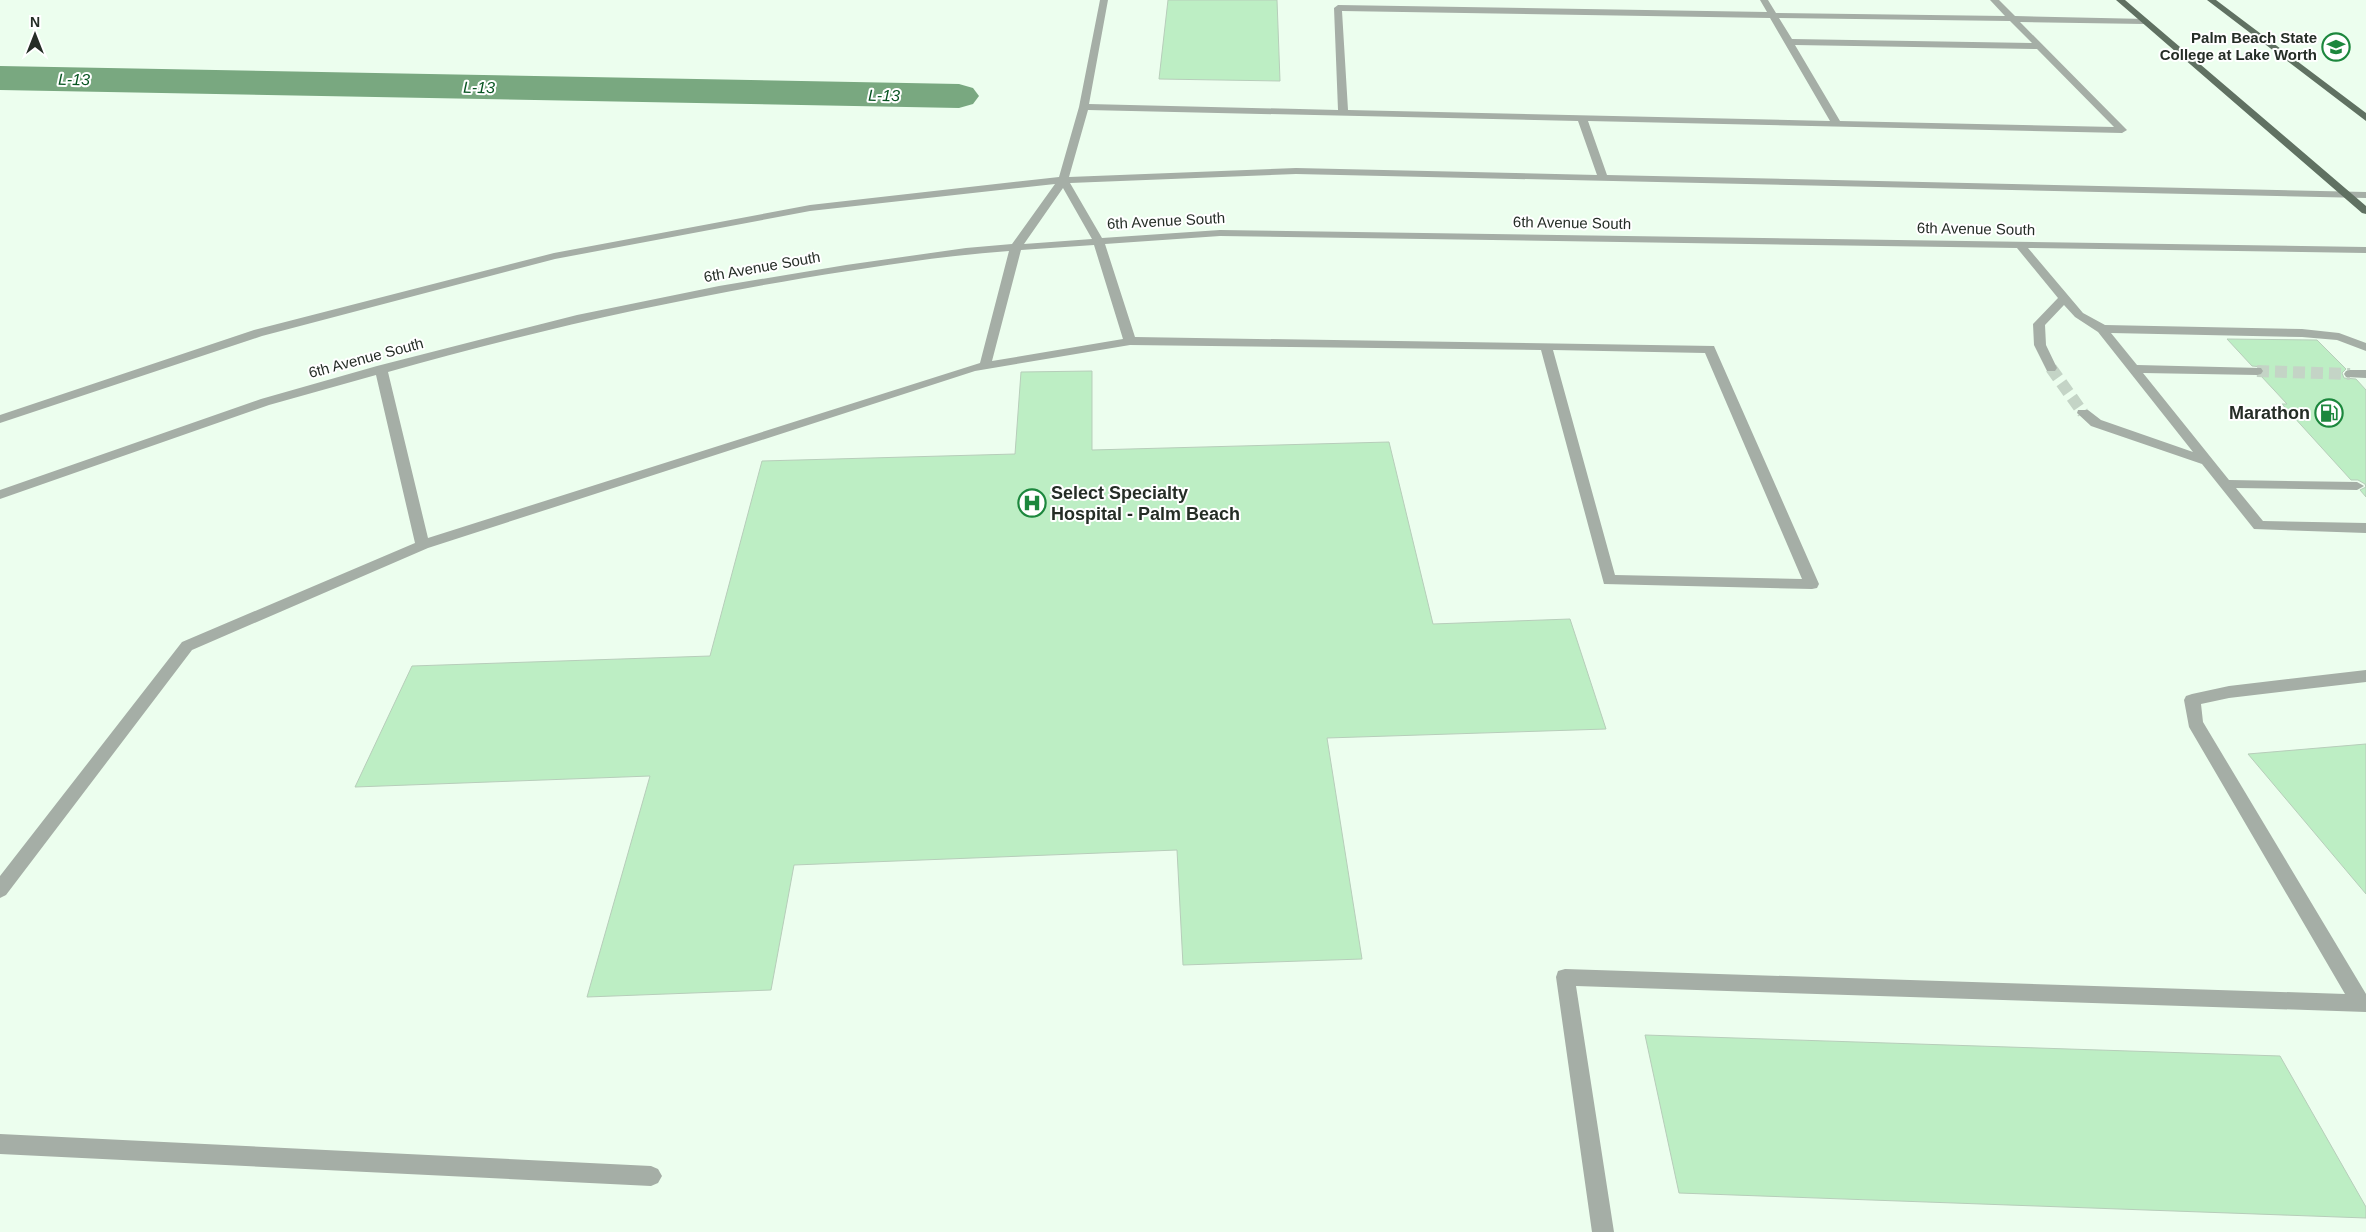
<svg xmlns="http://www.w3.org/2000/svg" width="2366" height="1232" viewBox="0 0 2366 1232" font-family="Arial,sans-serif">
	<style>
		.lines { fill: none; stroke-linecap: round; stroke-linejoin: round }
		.canal { fill: #79a880; fill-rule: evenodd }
		.building { fill: #bdeec4; stroke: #b7cdba }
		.minor-tunnel { stroke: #c4d4c6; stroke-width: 12; stroke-dasharray: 12 6; stroke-linecap: butt }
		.minor { fill: #a5aea6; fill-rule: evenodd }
		.major { fill: #607162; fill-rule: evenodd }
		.labels { text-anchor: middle; stroke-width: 4; stroke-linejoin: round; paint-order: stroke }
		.far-poi-label { font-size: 15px; font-weight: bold; fill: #252d26; stroke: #fff; text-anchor: end }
		.far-street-label { font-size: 15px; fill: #252d26; stroke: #fff }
		.far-water-label { font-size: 16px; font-style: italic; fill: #075421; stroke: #fff }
		.poi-label { font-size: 18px; font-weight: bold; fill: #252d26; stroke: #fff; text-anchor: end }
	</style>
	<rect width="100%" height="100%" fill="#ecfeee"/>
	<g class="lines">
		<path class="canal" d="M0,66L959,84L973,88L979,96L973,104L959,108L0,90Z"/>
	</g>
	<path class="building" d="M1168,0H1277L1280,81L1159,79Z
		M2227,339L2317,340L2346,369L2342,373L2344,378L2356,379L2366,390V497L2360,490L2366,487L2365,484L2358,480H2351L2282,404H2287L2261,376L2265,372L2263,367L2252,366Z
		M1092,371V450L1389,442L1433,624L1570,619L1606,729L1327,738L1362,959L1183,965L1177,850L794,865L771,990L587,997L650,776L355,787L412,666L710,656L762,461L1015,454L1021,372Z
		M2366,744V894L2248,754Z
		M1645,1035L2280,1056L2366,1207V1218L1679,1193Z"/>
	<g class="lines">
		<path class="minor-tunnel" d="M2051,368L2083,413
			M2257,371L2350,374"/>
		<path class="minor" d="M1100,0H1108L1089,104L1338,110L1334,8L1338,5L1767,12L1760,0H1768L1776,13L2005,16L1990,0H1999L2015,16L2147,19L2148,21L2144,24L2020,22L2125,128L2127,130L2122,133L1588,121L1607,175L2366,192V198L1296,174L1070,183L1102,238L1220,230L2366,247V253L2028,248L2083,313L2105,325L2302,329L2339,333L2366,343V351L2337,340L2302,337L2111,333L2137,365L2261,368L2263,371L2261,374L2257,375L2143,373L2229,480L2357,482L2364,486L2357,490L2236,488L2263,521L2366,523V533L2254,529L2202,464L2091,426L2077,413L2078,410H2088L2101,420L2193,452L2098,332L2075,317L2064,305L2045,325L2046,345L2057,368L2055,371H2047L2034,345L2033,324L2058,298L2017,248L1220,236L1105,244L1135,337L1714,346L1819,584L1817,588L1812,589L1604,584L1541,350L1130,345L975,371L428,548L192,650L6,895L0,898V876L182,642L415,543L376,375L269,405L0,499V490L261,399L377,366L577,315L719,286L846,265L966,248L1012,244L1055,184L810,211L555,259L262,336L0,423V415L254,330L554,253L810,205L1059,177L1079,107ZM1342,11L1770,18L1830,121L1348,110ZM1779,18L2010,21L2032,43L1792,39ZM1795,45L2037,49L2114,127L1840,121ZM1088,110L1578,121L1597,175L1296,168L1069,177ZM1063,188L1092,239L1024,244ZM1094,245L1123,339L992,361L1021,250ZM1009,251L980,363L428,538L388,372C525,333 663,302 804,278C872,267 940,256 1009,251ZM1553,350L1705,353L1802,579L1615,575Z
			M2350,370H2366V378L2346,377L2344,374L2346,371Z
			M2366,670V682L2229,698L2201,704L2203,722L2366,994V1012L1576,986L1614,1232H1592L1556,977L1558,971L1565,969L2345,994L2189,727L2184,700L2186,696L2192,694L2229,686Z
			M0,1134L651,1166L658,1169L662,1176L658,1183L651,1186L0,1154Z"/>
		<path class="major" d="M2116,0H2125L2366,206V214L2362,213Z
			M2207,0H2216L2366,113V121Z"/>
	</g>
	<defs>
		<g id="university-ring" transform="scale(1.4375)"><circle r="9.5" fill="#fff" stroke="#1c873d" stroke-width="1.5"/><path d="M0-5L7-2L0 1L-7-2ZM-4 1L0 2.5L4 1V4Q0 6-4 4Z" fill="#1c873d"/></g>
		<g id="fuel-ring" transform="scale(1.4375)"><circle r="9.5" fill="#fff" stroke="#1c873d" stroke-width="1.5"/><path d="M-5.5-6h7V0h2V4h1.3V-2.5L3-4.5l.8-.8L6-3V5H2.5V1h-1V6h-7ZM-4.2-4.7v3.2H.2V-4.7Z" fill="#1c873d"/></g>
		<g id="hospital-ring" transform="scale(1.4375)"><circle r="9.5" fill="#fff" stroke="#1c873d" stroke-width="1.5"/><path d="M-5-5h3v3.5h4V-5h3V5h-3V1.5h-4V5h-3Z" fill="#1c873d"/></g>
	</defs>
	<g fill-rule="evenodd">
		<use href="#university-ring" x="2336" y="47"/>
		<use href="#fuel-ring" x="2329" y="413"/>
		<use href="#hospital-ring" x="1032" y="503"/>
	</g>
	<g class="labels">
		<g class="far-poi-label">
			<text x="2317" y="43">Palm Beach State<tspan x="2317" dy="17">College at Lake Worth</tspan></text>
		</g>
		<g class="far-street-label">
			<text transform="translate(1166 221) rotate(-3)" y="5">6th Avenue South</text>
			<text transform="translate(1572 223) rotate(1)" y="5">6th Avenue South</text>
			<text transform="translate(1976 229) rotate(1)" y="5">6th Avenue South</text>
			<text transform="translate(762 267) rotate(-10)" y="5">6th Avenue South</text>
			<text transform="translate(366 358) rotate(-15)" y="5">6th Avenue South</text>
		</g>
		<g class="far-water-label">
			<text transform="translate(74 79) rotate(1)" y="6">L-13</text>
			<text transform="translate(479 87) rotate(1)" y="6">L-13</text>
			<text transform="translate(884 95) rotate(1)" y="6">L-13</text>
		</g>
		<g class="poi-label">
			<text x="2310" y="419">Marathon</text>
			<text x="1051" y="499" text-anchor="start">Select Specialty<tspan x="1051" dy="21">Hospital - Palm Beach</tspan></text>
		</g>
	</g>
	<g transform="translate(35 35)" stroke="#ffffff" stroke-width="4" paint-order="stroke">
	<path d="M0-4L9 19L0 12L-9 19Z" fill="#252d26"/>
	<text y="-8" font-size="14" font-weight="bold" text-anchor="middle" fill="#252d26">N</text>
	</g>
</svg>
